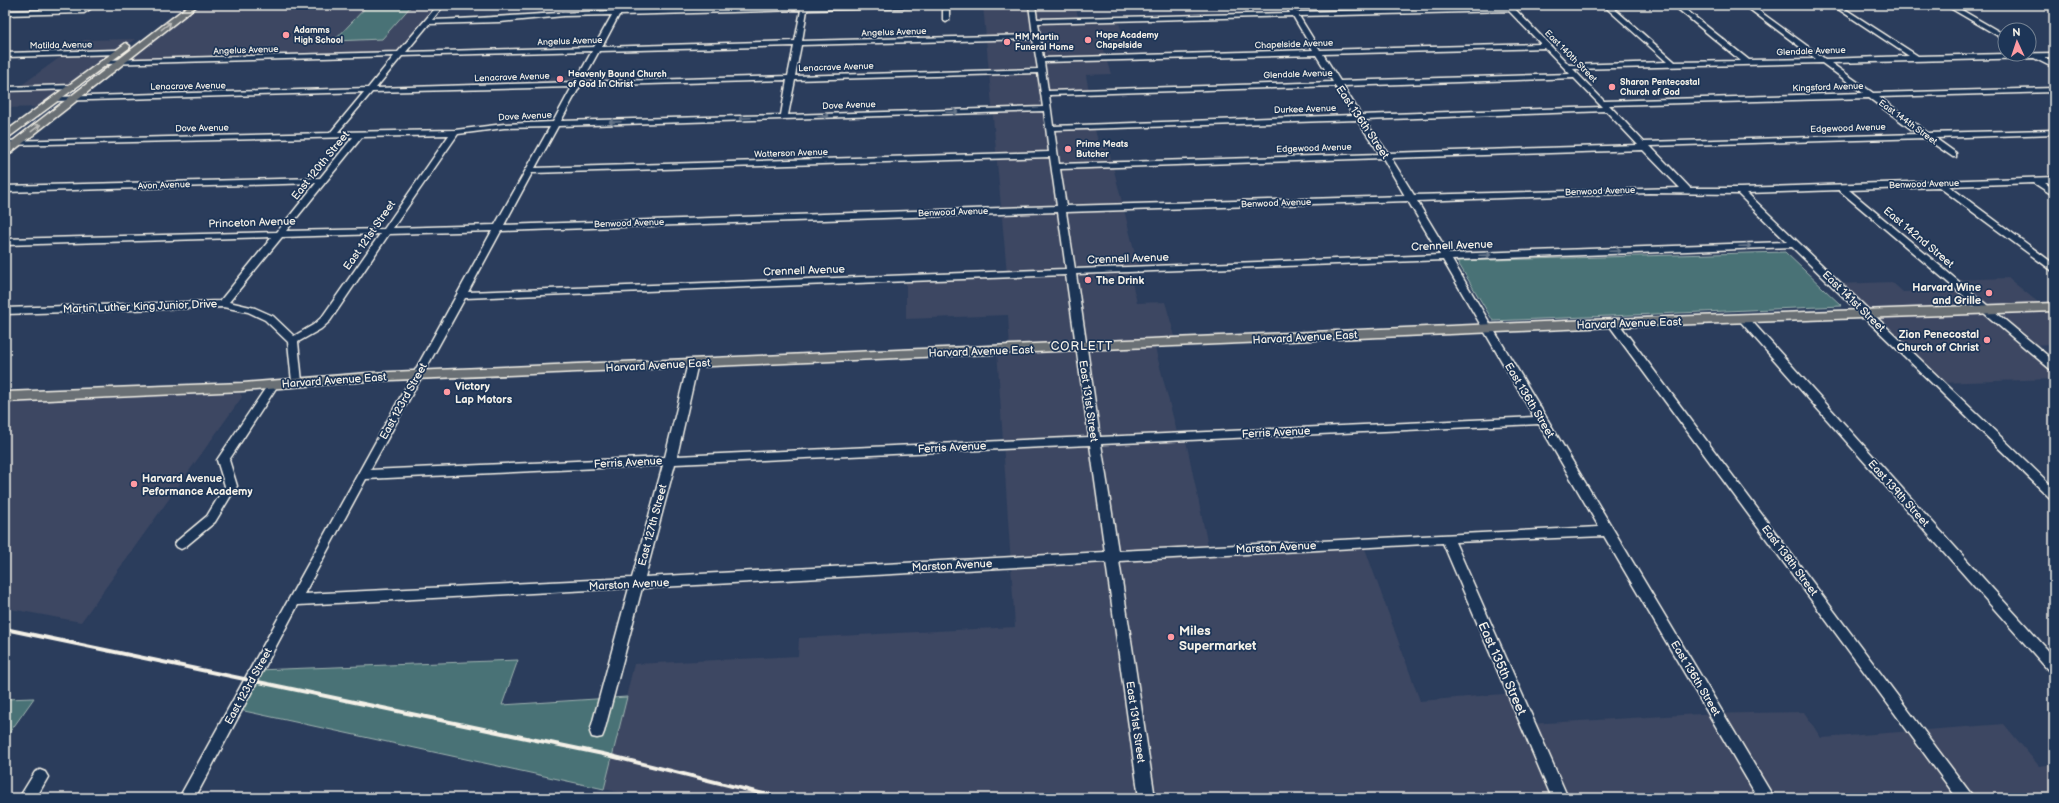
<svg xmlns="http://www.w3.org/2000/svg" width="2059" height="803" viewBox="0 0 2059 803" font-family="'Balsamiq Sans',sans-serif">
	<style>
		.built { fill: #3c4762 }
		.green { fill: #497276; stroke: #9eb2af }
		.lines { fill: none; stroke-linecap: round; stroke-linejoin: round }
		.minor-casing { stroke: #f4f1e8; stroke-width: 3 }
		.major-casing { stroke: #f4f1e8; stroke-width: 3 }
		.minor { fill: #1d3557; fill-rule: evenodd }
		.major { fill: #6a7074; fill-rule: evenodd }
		.rail { stroke: #f4f1e8; stroke-width: 4 }
		.oneway { stroke: #bdbdba }
		.oneway2 { stroke: #68778a }
		.poi-dot { fill: #ff9aa2; stroke: #1d3557; stroke-width: 1.5 }
		.labels { text-anchor: middle; stroke-width: 3.5; stroke-linejoin: round; paint-order: stroke }
		.far-poi-label { font-size: 9px; font-weight: bold; fill: #f4f1e8; stroke: #1d3557; text-anchor: start }
		.far-street-label { font-size: 9px; fill: #f4f1e8; stroke: #1d3557 }
		.street-label { font-size: 11px; fill: #f4f1e8; stroke: #1d3557 }
		.poi-label { font-size: 11px; font-weight: bold; fill: #f4f1e8; stroke: #1d3557; text-anchor: start }
		.neighbourhood-label { font-size: 12px; letter-spacing: 1px; fill: #f4f1e8; stroke: #1d3557 }
		.near-poi-label { font-size: 13px; font-weight: bold; fill: #f4f1e8; stroke: #1d3557; text-anchor: start }
		.near-street-label { font-size: 13px; fill: #f4f1e8; stroke: #1d3557 }
	</style>
	<rect width="100%" height="100%" fill="#2b3d5c"/>
	<filter id="ink" filterUnits="userSpaceOnUse"><feTurbulence type="fractalNoise" baseFrequency=".025" numOctaves="2"/><feDisplacementMap in="SourceGraphic" scale="8" xChannelSelector="R" yChannelSelector="G"/><feConvolveMatrix kernelMatrix="1 2 1 2 8 2 1 2 1" color-interpolation-filters="sRGB"/></filter>
	<g filter="url(#ink)">
		<path class="built" d="M194,5H441L400,55L121,62Z
			M983,5H1075L1079,20L1118,19L1125,43L1101,44L1111,74L1086,75L1089,91L1045,93L1050,128L1094,127L1099,144L1107,143L1139,269L1129,270L1137,303L1165,302L1177,343L1154,344L1178,436H1185L1209,551L1363,543L1420,701L1515,693L1528,724L1699,714L1804,712L1821,738L2004,724L2039,766L2054,764V798H644L604,789L634,664L798,656L799,638L1015,627L997,350H1010L1008,315L906,319V278L1007,274Z
			M135,39L45,107L5,108V97L84,40Z
			M626,75L622,84L531,86L536,77Z
			M2008,278L2044,307H2054V344L2029,345L2054,367V379L1939,383L1836,284L1892,282L1903,292L1962,289L1951,280Z
			M240,393L242,397L81,622L5,608V402Z"/>
		<path class="green" d="M368,5H412L382,39L334,41Z
			M1785,252L1842,306L1493,321L1457,261Z
			M518,660L502,705L627,697L604,789L235,709L257,670Z
			M34,698L5,739V699Z"/>
		<g class="lines">
			<g class="minor-casing">
				<path id="minor" d="M89,5H96L84,13L5,15V11L82,9Z
					M438,5H444L432,20C493,18 554,12 614,11L618,5H624L621,11L801,6L802,5H949V20L946,22L943,20V7L807,10L802,41L1033,35L1029,5H1035L1037,19L1290,13L1286,5H1292L1297,12L1505,7L1504,5H1511L1569,65L1667,62L1603,5H1610L1675,62L1741,61L1673,5H1680L1749,60L1816,59L1744,5H1751L1825,59L1909,56L1832,5H1839L1918,56L2054,53V57H2044L2054,63V68L2034,58L1831,63L1873,93L2054,88V92L1879,97L1928,133L2054,130V134L1935,138L1956,153V157H1953L1925,138L1650,146L1690,188H1740L2054,177V183H2045L2054,189V196L2034,183L1949,186L2054,264V272L1939,187L1849,190L2054,361V370L2050,369L1839,190L1747,193L2054,488V499L2050,498L1792,247L1452,260L1774,798H1758L1604,536L1455,542L1568,798H1552L1443,543L1119,561L1155,798H1139L1106,562L642,588L604,732L602,737L597,738L592,737L590,732L629,588L298,605L195,798H179L492,231L389,234L330,321L321,329L298,342L302,382L297,385L292,382L288,342L265,320L248,312L223,307L5,314V308L220,301L272,237L5,245V239L277,232L316,183L5,192V186L320,178L353,137L5,145V141L330,133L364,92L55,101L51,99L55,97L368,88L394,56L104,64L100,62L104,60L398,52ZM801,10L795,41L602,47L619,15ZM1509,11L1541,44L1320,50L1299,16ZM612,15L594,47L406,52L429,24L500,22L564,16ZM1293,16L1313,50L1043,58L1038,23ZM1033,39L1038,69L795,76L801,45ZM794,46L788,76L582,82L599,51ZM1545,48L1570,74L1340,81L1323,54ZM592,51L575,82L376,88L402,56ZM1316,55L1333,82L1048,91L1044,62ZM1822,63L1863,93L1604,101L1573,69ZM1038,73L1043,107L788,115L795,80ZM1574,78L1602,107L1361,115L1343,86ZM787,80L781,115L561,121L580,86ZM1335,86L1353,115L1053,126L1049,95ZM572,87L553,122L504,124L455,130L338,132L372,92ZM1869,98L1918,134L1644,142L1609,105ZM1044,111L1049,152L535,168L558,126ZM1606,111L1638,145L1388,153L1364,120ZM1357,120L1380,154L1059,164L1054,130ZM550,127L495,225L393,228L458,134L504,128ZM449,135L384,229L286,231L362,137ZM1643,150L1680,188L1414,195L1391,158ZM1050,157L1057,206L504,225L532,173ZM1383,158L1405,196L1066,206L1060,169ZM1649,193L1738,194L1787,242L1449,254L1417,201ZM1408,201L1440,255L1075,269L1066,212ZM1058,212L1066,269L468,292L501,231ZM380,234L322,317L313,325L294,336L273,316L255,308L229,302L282,237ZM1443,260L1534,417L1100,437L1076,274ZM1066,275L1089,437L677,456L698,363L693,360L688,363L665,457L370,470L465,298ZM1539,424L1599,527L1118,551L1101,444ZM1090,445L1105,552L645,577L675,464ZM663,465L632,578L304,594L366,479Z
					M1945,5H1953L2005,35V40Z
					M117,50L121,52L120,54L5,57V53Z
					M72,85H75V89L5,91V87Z
					M1744,316L1748,317L2054,657V673L2049,671L1740,321L1739,319Z
					M1613,320L1617,321L1974,798H1957L1609,325L1608,323L1609,321Z
					M273,382L278,385L229,460L237,486L235,489L215,522L185,547L181,549L177,547L175,544L177,541L207,516L225,486L217,460L269,383Z
					M40,770L45,772L48,777L36,798H19L35,772Z"/>
			</g>
			<g class="major-casing">
				<path id="major" d="M189,5H198L9,154L5,155V147Z
					M126,43L130,46L129,48L5,140V132Z
					M2054,303V311L1613,327L368,381L243,391L5,402V392L243,383L368,373L1613,319Z"/>
			</g>
			<use href="#minor" class="minor"/>
			<use href="#major" class="major"/>
			<path class="rail" d="M5,629L603,754L780,798"/>
		</g>
		<defs><path id="oneway-shaft" d="M-6 0H5M1.5-3L5.5 0L1.5 3" fill="none" stroke-width="1.6" stroke-linecap="round" stroke-linejoin="round"/></defs>
		<g class="oneway">
			<use href="#oneway-shaft" transform="translate(166 26) rotate(-38)"/>
			<use href="#oneway-shaft" transform="translate(36 128) rotate(-38)"/>
		</g>
		<g class="oneway2">
			<use href="#oneway-shaft" transform="translate(952 112) rotate(-2)"/>
			<use href="#oneway-shaft" transform="translate(823 116) rotate(-2)"/>
			<use href="#oneway-shaft" transform="translate(745 118) rotate(178)"/>
			<use href="#oneway-shaft" transform="translate(615 122) rotate(178)"/>
			<use href="#oneway-shaft" transform="translate(1745 246) rotate(-2)"/>
			<use href="#oneway-shaft" transform="translate(1615 251) rotate(-2)"/>
			<use href="#oneway-shaft" transform="translate(1485 255) rotate(-2)"/>
		</g>
	</g>
	<g class="poi-dot">
		<circle cx="286" cy="35" r="4"/>
		<circle cx="1088" cy="40" r="4"/>
		<circle cx="1007" cy="42" r="4"/>
		<circle cx="560" cy="79" r="4"/>
		<circle cx="1612" cy="87" r="4"/>
		<circle cx="1068" cy="149" r="4"/>
		<circle cx="1088" cy="280" r="4"/>
		<circle cx="1989" cy="293" r="4"/>
		<circle cx="1987" cy="340" r="4"/>
		<circle cx="447" cy="392" r="4"/>
		<circle cx="134" cy="484" r="4"/>
		<circle cx="1171" cy="637" r="4"/>
	</g>
	<g class="labels">
		<g class="far-poi-label">
			<text x="294" y="33">Adamms<tspan x="294" dy="10">High School</tspan></text>
			<text x="1096" y="38">Hope Academy<tspan x="1096" dy="10">Chapelside</tspan></text>
			<text x="1015" y="40">HM Martin<tspan x="1015" dy="10">Funeral Home</tspan></text>
			<text x="568" y="77">Heavenly Bound Church<tspan x="568" dy="10">of God In Christ</tspan></text>
			<text x="1620" y="85">Sharon Pentecostal<tspan x="1620" dy="10">Church of God</tspan></text>
			<text x="1076" y="147">Prime Meats<tspan x="1076" dy="10">Butcher</tspan></text>
		</g>
		<g class="far-street-label">
			<text transform="translate(894 32) rotate(-2)" y="3">Angelus Avenue</text>
			<text transform="translate(570 41) rotate(-2)" y="3">Angelus Avenue</text>
			<text transform="translate(1294 44) rotate(-2)" y="3">Chapelside Avenue</text>
			<text transform="translate(61 45) rotate(-1)" y="3">Matilda Avenue</text>
			<text transform="translate(246 50) rotate(-2)" y="3">Angelus Avenue</text>
			<text transform="translate(1811 51) rotate(-2)" y="3">Glendale Avenue</text>
			<text transform="translate(1571 56) rotate(45)" y="3">East 140th Street</text>
			<text transform="translate(836 67) rotate(-2)" y="3">Lenacrave Avenue</text>
			<text transform="translate(1298 74) rotate(-2)" y="3">Glendale Avenue</text>
			<text transform="translate(512 77) rotate(-2)" y="3">Lenacrave Avenue</text>
			<text transform="translate(188 86) rotate(-1)" y="3">Lenacrave Avenue</text>
			<text transform="translate(1828 87) rotate(-2)" y="3">Kingsford Avenue</text>
			<text transform="translate(849 105) rotate(-2)" y="3">Dove Avenue</text>
			<text transform="translate(1305 109) rotate(-2)" y="3">Durkee Avenue</text>
			<text transform="translate(525 116) rotate(-3)" y="3">Dove Avenue</text>
			<text transform="translate(1908 122) rotate(36)" y="3">East 144th Street</text>
			<text transform="translate(202 128) rotate(-1)" y="3">Dove Avenue</text>
			<text transform="translate(1848 128) rotate(-2)" y="3">Edgewood Avenue</text>
			<text transform="translate(1314 148) rotate(-2)" y="3">Edgewood Avenue</text>
			<text transform="translate(791 153) rotate(-2)" y="3">Watterson Avenue</text>
			<text transform="translate(1924 184) rotate(-2)" y="3">Benwood Avenue</text>
			<text transform="translate(164 185) rotate(-2)" y="3">Avon Avenue</text>
			<text transform="translate(1600 191) rotate(-2)" y="3">Benwood Avenue</text>
			<text transform="translate(1276 203) rotate(-2)" y="3">Benwood Avenue</text>
			<text transform="translate(953 212) rotate(-2)" y="3">Benwood Avenue</text>
			<text transform="translate(629 223) rotate(-2)" y="3">Benwood Avenue</text>
		</g>
		<g class="street-label">
			<text transform="translate(1363 122) rotate(56)" y="4">East 136th Street</text>
			<text transform="translate(320 165) rotate(-51)" y="4">East 120th Street</text>
			<text transform="translate(252 222) rotate(-2)" y="4">Princeton Avenue</text>
			<text transform="translate(369 235) rotate(-55)" y="4">East 121st Street</text>
			<text transform="translate(1919 237) rotate(40)" y="4">East 142nd Street</text>
			<text transform="translate(1452 245) rotate(-2)" y="4">Crennell Avenue</text>
			<text transform="translate(1128 258) rotate(-2)" y="4">Crennell Avenue</text>
			<text transform="translate(804 270) rotate(-2)" y="4">Crennell Avenue</text>
			<text transform="translate(1854 301) rotate(44)" y="4">East 141st Street</text>
			<text transform="translate(140 306) rotate(-2)" y="4">Martin Luther King Junior Drive</text>
			<text transform="translate(1629 323) rotate(-2)" y="4">Harvard Avenue East</text>
			<text transform="translate(1305 337) rotate(-3)" y="4">Harvard Avenue East</text>
			<text transform="translate(981 351) rotate(-2)" y="4">Harvard Avenue East</text>
			<text transform="translate(658 365) rotate(-3)" y="4">Harvard Avenue East</text>
			<text transform="translate(334 380) rotate(-4)" y="4">Harvard Avenue East</text>
			<text transform="translate(1530 400) rotate(59)" y="4">East 136th Street</text>
			<text transform="translate(403 401) rotate(-61)" y="4">East 123rd Street</text>
			<text transform="translate(1089 401) rotate(82)" y="4">East 131st Street</text>
			<text transform="translate(1276 432) rotate(-3)" y="4">Ferris Avenue</text>
			<text transform="translate(952 447) rotate(-3)" y="4">Ferris Avenue</text>
			<text transform="translate(628 462) rotate(-3)" y="4">Ferris Avenue</text>
			<text transform="translate(1899 493) rotate(48)" y="4">East 139th Street</text>
			<text transform="translate(652 525) rotate(-75)" y="4">East 127th Street</text>
			<text transform="translate(1276 547) rotate(-3)" y="4">Marston Avenue</text>
			<text transform="translate(1790 560) rotate(53)" y="4">East 138th Street</text>
			<text transform="translate(952 565) rotate(-3)" y="4">Marston Avenue</text>
			<text transform="translate(629 584) rotate(-3)" y="4">Marston Avenue</text>
			<text transform="translate(1696 678) rotate(59)" y="4">East 136th Street</text>
			<text transform="translate(248 686) rotate(-61)" y="4">East 123rd Street</text>
			<text transform="translate(1136 722) rotate(82)" y="4">East 131st Street</text>
		</g>
		<g class="poi-label">
			<text x="1096" y="284">The Drink</text>
			<text x="1981" y="291" text-anchor="end">Harvard Wine<tspan x="1981" dy="13">and Grille</tspan></text>
			<text x="1979" y="338" text-anchor="end">Zion Penecostal<tspan x="1979" dy="13">Church of Christ</tspan></text>
			<text x="455" y="390">Victory<tspan x="455" dy="13">Lap Motors</tspan></text>
			<text x="142" y="482">Harvard Avenue<tspan x="142" dy="13">Peformance Academy</tspan></text>
		</g>
		<g class="neighbourhood-label">
			<text x="1082" y="350">CORLETT</text>
		</g>
		<g class="near-poi-label">
			<text x="1179" y="635">Miles<tspan x="1179" dy="15">Supermarket</tspan></text>
		</g>
		<g class="near-street-label">
			<text transform="translate(1503 668) rotate(66)" y="5">East 135th Street</text>
		</g>
	</g>
	<rect width="2059" height="803" fill="none" stroke="#1d3557" stroke-width="20"/>
	<rect x="10" y="10" width="2039" height="783" fill="none" stroke="#f4f1e8" stroke-width="1.5" filter="url(#ink)"/>
	<g transform="translate(2017 42) rotate(357)"><circle r="19" fill="#1d3557" stroke="#738091"/>
	<path d="M0-3L7 15L0 10L-7 15Z" fill="#ff9aa2"/>
	<text y="-6" font-size="11" font-weight="bold" text-anchor="middle" fill="#f4f1e8">N</text>
	</g>
</svg>
